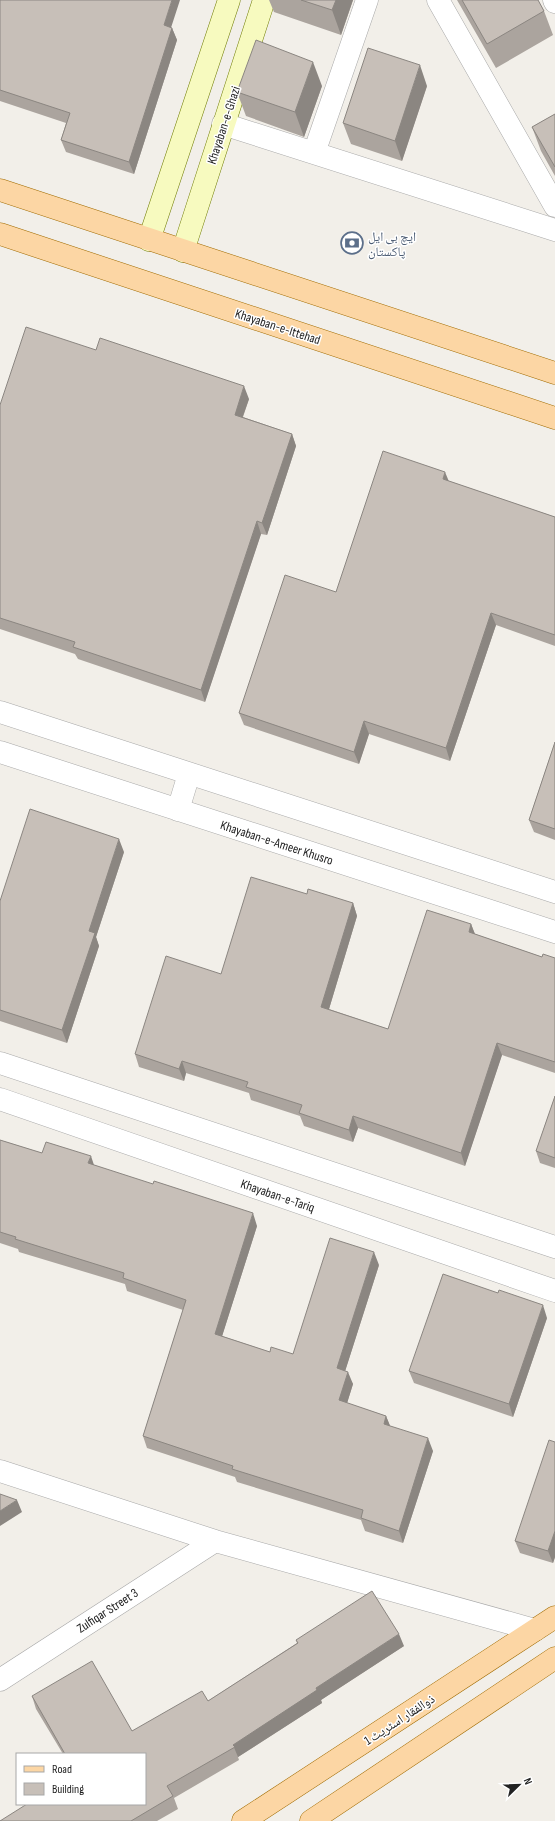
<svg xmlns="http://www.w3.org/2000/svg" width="555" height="1821" viewBox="0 0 555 1821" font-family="'Sofia Sans Condensed','Noto Naskh Arabic',sans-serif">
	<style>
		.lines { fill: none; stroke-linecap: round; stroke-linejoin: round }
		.street-casing { stroke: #a9a9a9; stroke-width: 23 }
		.secondary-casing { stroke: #707d05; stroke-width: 23 }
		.primary-casing { stroke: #a06b00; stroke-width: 23 }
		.street { stroke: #fff; stroke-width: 22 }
		.secondary { stroke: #f7fabf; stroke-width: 22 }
		.primary { stroke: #fcd6a4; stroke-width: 22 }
		.wall { fill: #aba49e }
		.shaded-wall { fill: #8b8681 }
		.building { fill: #c7bfb8; stroke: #8b8681 }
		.labels { text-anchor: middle; stroke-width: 3; stroke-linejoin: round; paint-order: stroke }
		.street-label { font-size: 13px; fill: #222; stroke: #fff }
		.service-label { font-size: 13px; fill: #4e5e75; stroke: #fff; text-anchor: start }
	</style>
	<rect width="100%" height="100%" fill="#f2efe9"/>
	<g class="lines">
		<g class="street-casing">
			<path id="street" d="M438,0L555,206
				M554,0L555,2
				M223,124L555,230
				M314,153L367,0
				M0,712L555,892
				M0,752L555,932
				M178,810L189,774
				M0,1063L555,1247
				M0,1099L555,1291
				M0,1471L215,1541L535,1630
				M0,1680L215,1541"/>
		</g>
		<g class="secondary-casing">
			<path id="secondary" d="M149,240L229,0
				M183,251L264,0"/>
		</g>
		<g class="primary-casing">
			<path id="primary" d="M0,190L555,373
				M0,234L555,418
				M243,1821L555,1617
				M311,1821L555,1658"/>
		</g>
		<use href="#street" class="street"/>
		<use href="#secondary" class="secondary"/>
		<use href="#primary" class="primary"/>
	</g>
	<path class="wall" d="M0,0L172,28L177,40L134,174L66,152L61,140L66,123L0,101Z
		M269,0H353L341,35L274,12Z
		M457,0H538L544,11L553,35L496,68Z
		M322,86L304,137L246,116L237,92Z
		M427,86L402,161L351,144L343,123Z
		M555,114V176L541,151L532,127Z
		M96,350L249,399L243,417L292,434L296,446L267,535L261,534L205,702L78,659L75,654L0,629V405Z
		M449,481L555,517V646L496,625L450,761L369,734L359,764L244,725L239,713L336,592Z
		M555,742V840L534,832L529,820Z
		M124,852L96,937L99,946L67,1043L0,1021V901Z
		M307,894L353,903L357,916L329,1009L388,1029L471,924L475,934L542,957L555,958V1073L502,1055L465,1166L358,1128L353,1142L304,1126L300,1116L251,1100L249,1093L186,1073L184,1081L139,1067L135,1054Z
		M555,1096V1168L540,1163L536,1151Z
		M0,1140L42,1153L94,1165L257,1226L222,1336L270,1352L293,1354L379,1265L345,1371L353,1384L347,1403L386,1416L390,1426L433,1451L403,1543L365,1531L361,1520L237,1482L235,1477L147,1448L143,1436L183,1310L127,1291L125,1284L19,1252L18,1249L0,1243Z
		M547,1318L513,1417L414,1383L409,1371Z
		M555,1442V1557L553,1563L520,1553L515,1541Z
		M296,1640L404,1646L321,1700L322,1703L238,1757L239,1760L174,1798L178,1809L157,1821H0L145,1754H63L36,1709L32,1696L132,1731L208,1701L297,1643Z"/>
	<path class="shaded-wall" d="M172,0H180L168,37L164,25Z
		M336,0H353L341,35L332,10Z
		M172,28L177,40L134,174L129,162Z
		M313,62L322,86L304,137L295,112Z
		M420,65L427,86L402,161L395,141Z
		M244,386L249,399L239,427L235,415Z
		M292,434L296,446L267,535L262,523Z
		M445,472L450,484L443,479Z
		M257,521L261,534L205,702L201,690Z
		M491,613L496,625L450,761L446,748Z
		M364,721L369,734L359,764L354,752Z
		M119,839L124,852L96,937L99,946L67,1043L62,1030L89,931Z
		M353,903L357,916L326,1019L321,1007Z
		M471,924L476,937L469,932Z
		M497,1043L502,1055L465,1166L461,1153Z
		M182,1061L186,1073L184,1081L179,1069Z
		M353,1116L358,1128L353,1142L349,1130Z
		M91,1156L95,1168L88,1163Z
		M253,1213L257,1226L219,1346L215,1334Z
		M374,1252L379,1265L342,1381L337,1368Z
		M543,1305L547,1318L513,1417L509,1404Z
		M348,1372L353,1384L344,1413L339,1400Z
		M386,1416L391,1428L384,1424Z
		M428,1438L433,1451L403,1543L399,1531Z
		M17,1500L22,1512L0,1526V1511Z
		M555,1531V1557L553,1563L548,1551Z
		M399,1634L404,1646L321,1700L322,1703L238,1757L233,1745L316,1688Z"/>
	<path class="building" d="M0,0H172L164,25L172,28L129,162L61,140L70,113L0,90Z
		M301,0H336L332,10Z
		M462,0H538L544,11L487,44Z
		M256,40L313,62L295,112L237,92Z
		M368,48L420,65L395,141L343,123Z
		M555,114V167L532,127Z
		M26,327L96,350L100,338L244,386L235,415L292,434L262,523L257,521L201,690L73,647L75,642L0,618V405Z
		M383,451L445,472L443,479L555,517V635L491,613L446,748L364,721L354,752L239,713L285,575L336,592Z
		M555,742V829L529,820Z
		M30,809L119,839L89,931L95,933L62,1030L0,1010V901Z
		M251,877L307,894L308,889L353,903L321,1007L388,1029L427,910L471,924L469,932L542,957L543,954L555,958V1062L497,1043L461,1153L353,1116L349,1130L299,1113L302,1105L246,1087L248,1082L182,1061L179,1069L135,1054L166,956L221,974Z
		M555,1096V1158L536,1151Z
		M0,1140L42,1153L46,1142L91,1156L88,1163L153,1184L154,1181L253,1213L215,1334L270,1352L271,1347L293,1354L330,1238L374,1252L337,1368L348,1372L339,1400L386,1416L384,1424L428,1438L399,1531L361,1518L363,1510L232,1469L233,1466L143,1436L186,1300L123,1278L124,1273L15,1239L16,1237L0,1232Z
		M443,1274L498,1293L499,1290L543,1305L509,1404L409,1371Z
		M549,1440L555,1442V1531L548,1551L515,1541Z
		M0,1494L17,1500L0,1511Z
		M372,1591L399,1634L316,1688L317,1690L233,1745L235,1747L167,1786L173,1796L131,1821H0L27,1804H145V1754H65L32,1696L92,1661L132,1731L202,1691L208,1701L298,1643L296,1640Z"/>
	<defs>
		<g id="bank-ring" transform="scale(1.15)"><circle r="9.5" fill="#fff" stroke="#5c6f8a" stroke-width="1.5"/><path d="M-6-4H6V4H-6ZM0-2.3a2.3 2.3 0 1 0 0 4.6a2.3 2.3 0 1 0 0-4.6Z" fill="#5c6f8a"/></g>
	</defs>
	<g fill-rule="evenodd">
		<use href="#bank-ring" x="352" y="243"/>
	</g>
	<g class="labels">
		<g class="street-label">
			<text transform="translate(223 125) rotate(-72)" y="5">Khayaban-e-Ghazi</text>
			<text transform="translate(278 326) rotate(18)" y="5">Khayaban-e-Ittehad</text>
			<text transform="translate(277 842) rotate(18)" y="5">Khayaban-e-Ameer Khusro</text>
			<text transform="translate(278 1195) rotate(19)" y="5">Khayaban-e-Tariq</text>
			<text transform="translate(107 1610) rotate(-33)" y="5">Zulfiqar Street 3</text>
			<text transform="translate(399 1719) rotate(-33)" y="5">ذوالفقار اسٹریٹ 1</text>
		</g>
		<g class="service-label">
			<text x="368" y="241">ایچ بی ایل<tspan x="368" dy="15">پاکستان</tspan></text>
		</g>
	</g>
	<rect x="16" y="1753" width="130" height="52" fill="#ffffff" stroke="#a7a7a7"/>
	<rect x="24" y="1766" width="20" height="6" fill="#fcd6a4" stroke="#a7a7a7"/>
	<text x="52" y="1773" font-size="12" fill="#222222">Road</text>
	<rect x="24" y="1783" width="20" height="12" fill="#c7bfb8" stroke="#a7a7a7"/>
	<text x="52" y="1793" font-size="12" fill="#222222">Building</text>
	<g transform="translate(519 1785) rotate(67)" stroke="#ffffff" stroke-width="3" paint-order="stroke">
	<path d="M0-3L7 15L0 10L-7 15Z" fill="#222222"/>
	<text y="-6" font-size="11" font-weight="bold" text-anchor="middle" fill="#222222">N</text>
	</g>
</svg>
